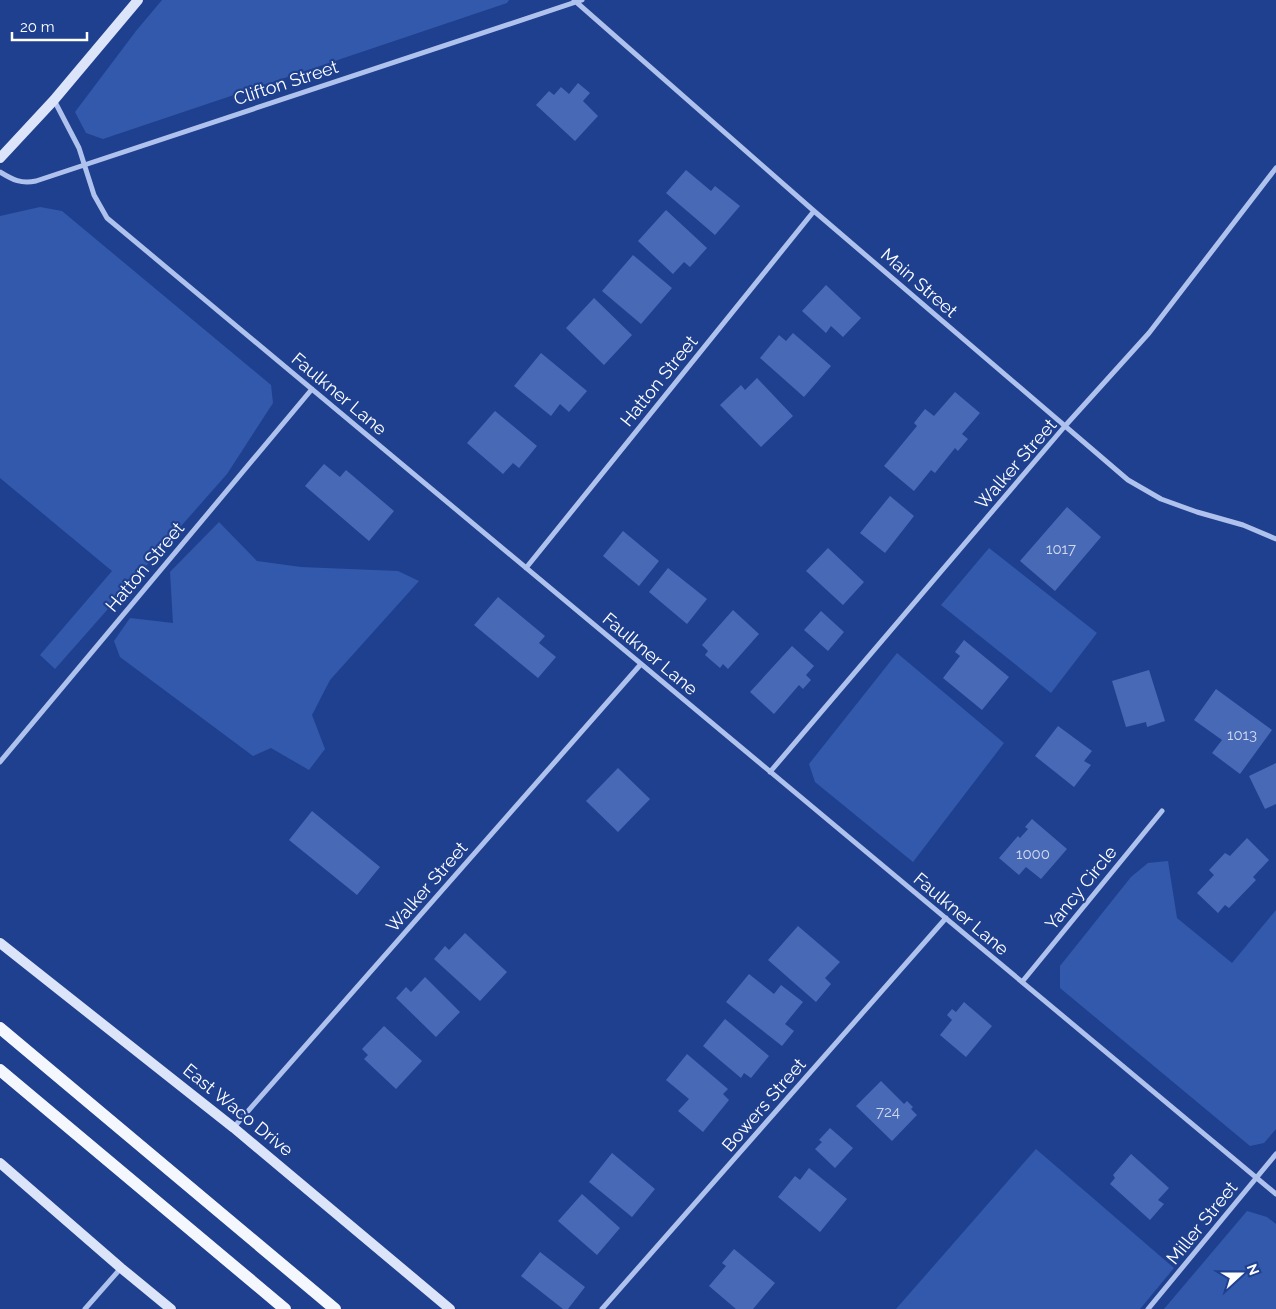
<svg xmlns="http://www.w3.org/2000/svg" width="1276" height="1309" viewBox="0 0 1276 1309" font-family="Raleway,sans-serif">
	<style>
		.green { fill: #3359ac }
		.building { fill: #4869b6 }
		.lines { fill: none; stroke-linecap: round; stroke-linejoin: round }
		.minor { stroke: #afc2ed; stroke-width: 5 }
		.secondary { stroke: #dbe4f9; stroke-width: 10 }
		.primary { stroke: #f5f7ff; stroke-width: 12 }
		.labels { text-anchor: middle; stroke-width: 4.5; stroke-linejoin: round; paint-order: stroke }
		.number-label { font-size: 15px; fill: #d1daed }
		.street-label { font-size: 18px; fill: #fff; stroke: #1f408f }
	</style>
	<rect width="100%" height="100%" fill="#1f408f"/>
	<path class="green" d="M162,0H509L507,3L103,139L86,133L75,112L136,31Z
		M40,207L62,211L271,385L273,403L227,474L55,669L40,655L112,571L0,478V216Z
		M219,522L257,561L301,567L398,571L419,581L330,680L312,715L325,749L309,770L271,748L253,756L120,657L114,641L130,618L173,623L170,572Z
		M989,548L1097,633L1051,693L941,605Z
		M897,653L1004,743L913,862L815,782L809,764Z
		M1168,861L1177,918L1232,963L1276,910V1129L1264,1143L1250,1146L1060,988V966L1131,877L1148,863Z
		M1036,1149L1174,1268L1140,1309H896Z
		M1247,1211L1267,1217L1276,1224V1309H1164Z"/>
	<path class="building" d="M578,83L590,93L583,101L598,116L575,141L536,105L549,91L554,95L561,87L569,94Z
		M686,170L711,191L715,186L740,206L715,235L666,193Z
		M666,210L707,248L690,267L684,262L673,274L638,241Z
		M633,255L672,288L641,324L602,291Z
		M826,285L861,318L843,337L831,326L826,333L802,311Z
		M594,298L632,335L604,365L566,328Z
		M793,333L831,366L804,397L760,358L779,335L786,341Z
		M541,353L587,391L569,412L560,404L551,416L514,386Z
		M757,378L793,416L761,447L720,405L741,385L745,390Z
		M955,392L980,413L962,434L968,439L958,451L955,448L935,473L931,470L914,491L884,466L917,426L914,423L925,409L934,416Z
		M495,411L537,446L519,468L513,463L503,474L467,443Z
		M324,464L340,477L346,470L394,511L369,541L305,486Z
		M890,496L914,516L885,553L860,533Z
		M1067,507L1101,537L1055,591L1020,561Z
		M623,531L659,561L639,586L603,556Z
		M828,548L864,582L843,605L806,571Z
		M668,568L707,599L687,624L649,592Z
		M498,597L545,636L539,643L556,657L538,678L474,625Z
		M733,610L759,634L728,669L723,664L720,668L705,655L708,651L702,645Z
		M821,611L844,632L828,651L804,630Z
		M964,640L1009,677L982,710L943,678L960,656L955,652Z
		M792,646L814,666L806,675L811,680L803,689L799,685L774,714L750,692Z
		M1149,670L1165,721L1147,727L1146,722L1126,727L1112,681Z
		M1216,689L1272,730L1240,774L1212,753L1222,740L1194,720Z
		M1058,726L1092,751L1084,761L1091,765L1074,787L1035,756Z
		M1276,763V804L1265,809L1249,776Z
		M618,768L650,799L618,832L586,801Z
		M312,811L380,867L357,895L289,840Z
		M1032,819L1067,849L1041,879L1026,867L1019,875L999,858L1018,836L1020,838L1028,829L1025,827Z
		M1247,838L1269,860L1253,877L1256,880L1229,908L1225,905L1218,913L1197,893L1214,875L1209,870L1225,853L1230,856Z
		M798,926L840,962L825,978L831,984L816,1002L768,960Z
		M465,933L507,972L480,1001L434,959L445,946L449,950Z
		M749,974L774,994L781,985L803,1002L785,1024L794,1031L782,1046L726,1002Z
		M425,977L460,1012L436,1037L396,998L406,987L411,992Z
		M964,1002L992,1026L966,1057L940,1035L952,1020L947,1015L952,1009L956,1012Z
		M725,1019L769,1056L751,1078L744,1073L741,1078L703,1046Z
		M384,1026L422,1061L396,1089L364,1059L368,1055L362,1049Z
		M687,1054L728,1089L723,1094L729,1100L703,1132L678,1111L689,1099L666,1080Z
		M881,1081L904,1104L907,1101L913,1107L911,1109L917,1115L892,1141L856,1106Z
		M830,1128L853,1148L835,1168L815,1149L822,1142L819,1140Z
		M612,1153L655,1189L632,1217L589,1182Z
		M1131,1154L1169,1188L1158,1200L1164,1204L1150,1220L1110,1184L1115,1178L1113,1175Z
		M809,1168L847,1199L820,1232L778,1197L795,1176L800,1180Z
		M582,1194L620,1228L597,1255L558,1221Z
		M734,1249L775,1283L753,1309H736L709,1286L726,1266L722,1263Z
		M540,1252L585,1287L568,1309H563L521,1276Z"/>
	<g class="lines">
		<path class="minor" d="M574,0L814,211L1128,480L1161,499L1197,512L1243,525L1276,539
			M54,100L79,148L94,195L107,218L1276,1194
			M0,172C13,180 21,184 36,181L582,0
			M526,568L814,211
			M0,762L312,389
			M770,772L1065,426L1149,333L1276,168
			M1022,982L1162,811
			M234,1127L641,664
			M85,1309L121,1268
			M602,1309L946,918
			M1148,1309L1276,1154"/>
		<path class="secondary" d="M0,158L54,100L138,0
			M0,943L234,1128L450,1309
			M0,1163L121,1268L171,1309"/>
		<path class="primary" d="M0,1028L335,1309
			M0,1070L285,1309"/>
	</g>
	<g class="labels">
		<g class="number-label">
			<text x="1061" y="554">1017</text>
			<text x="1242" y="740">1013</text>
			<text x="1033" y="859">1000</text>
			<text x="888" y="1117">724</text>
		</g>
		<g class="street-label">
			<text transform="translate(286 83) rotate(-18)" y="6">Clifton Street</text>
			<text transform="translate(919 283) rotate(41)" y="6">Main Street</text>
			<text transform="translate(659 381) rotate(-51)" y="6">Hatton Street</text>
			<text transform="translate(339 394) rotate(40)" y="6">Faulkner Lane</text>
			<text transform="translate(1016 464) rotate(-49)" y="6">Walker Street</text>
			<text transform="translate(145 567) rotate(-50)" y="6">Hatton Street</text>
			<text transform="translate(650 654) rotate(40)" y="6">Faulkner Lane</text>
			<text transform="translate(427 887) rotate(-49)" y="6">Walker Street</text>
			<text transform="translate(1081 888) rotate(-51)" y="6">Yancy Circle</text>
			<text transform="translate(961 914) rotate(40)" y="6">Faulkner Lane</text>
			<text transform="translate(764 1105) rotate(-49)" y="6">Bowers Street</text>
			<text transform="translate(238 1110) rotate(39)" y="6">East Waco Drive</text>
			<text transform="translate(1202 1223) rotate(-51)" y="6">Miller Street</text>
		</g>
	</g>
	<g transform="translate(1241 1274) rotate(69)" stroke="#1f408f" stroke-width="4" paint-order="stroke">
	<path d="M0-4L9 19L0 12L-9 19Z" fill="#ffffff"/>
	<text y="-8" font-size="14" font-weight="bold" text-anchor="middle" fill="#ffffff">N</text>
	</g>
	<path d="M12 32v8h75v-8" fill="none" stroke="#ffffff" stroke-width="2.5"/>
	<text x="20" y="32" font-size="15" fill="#ffffff" stroke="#1f408f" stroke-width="4" paint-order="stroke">20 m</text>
</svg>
